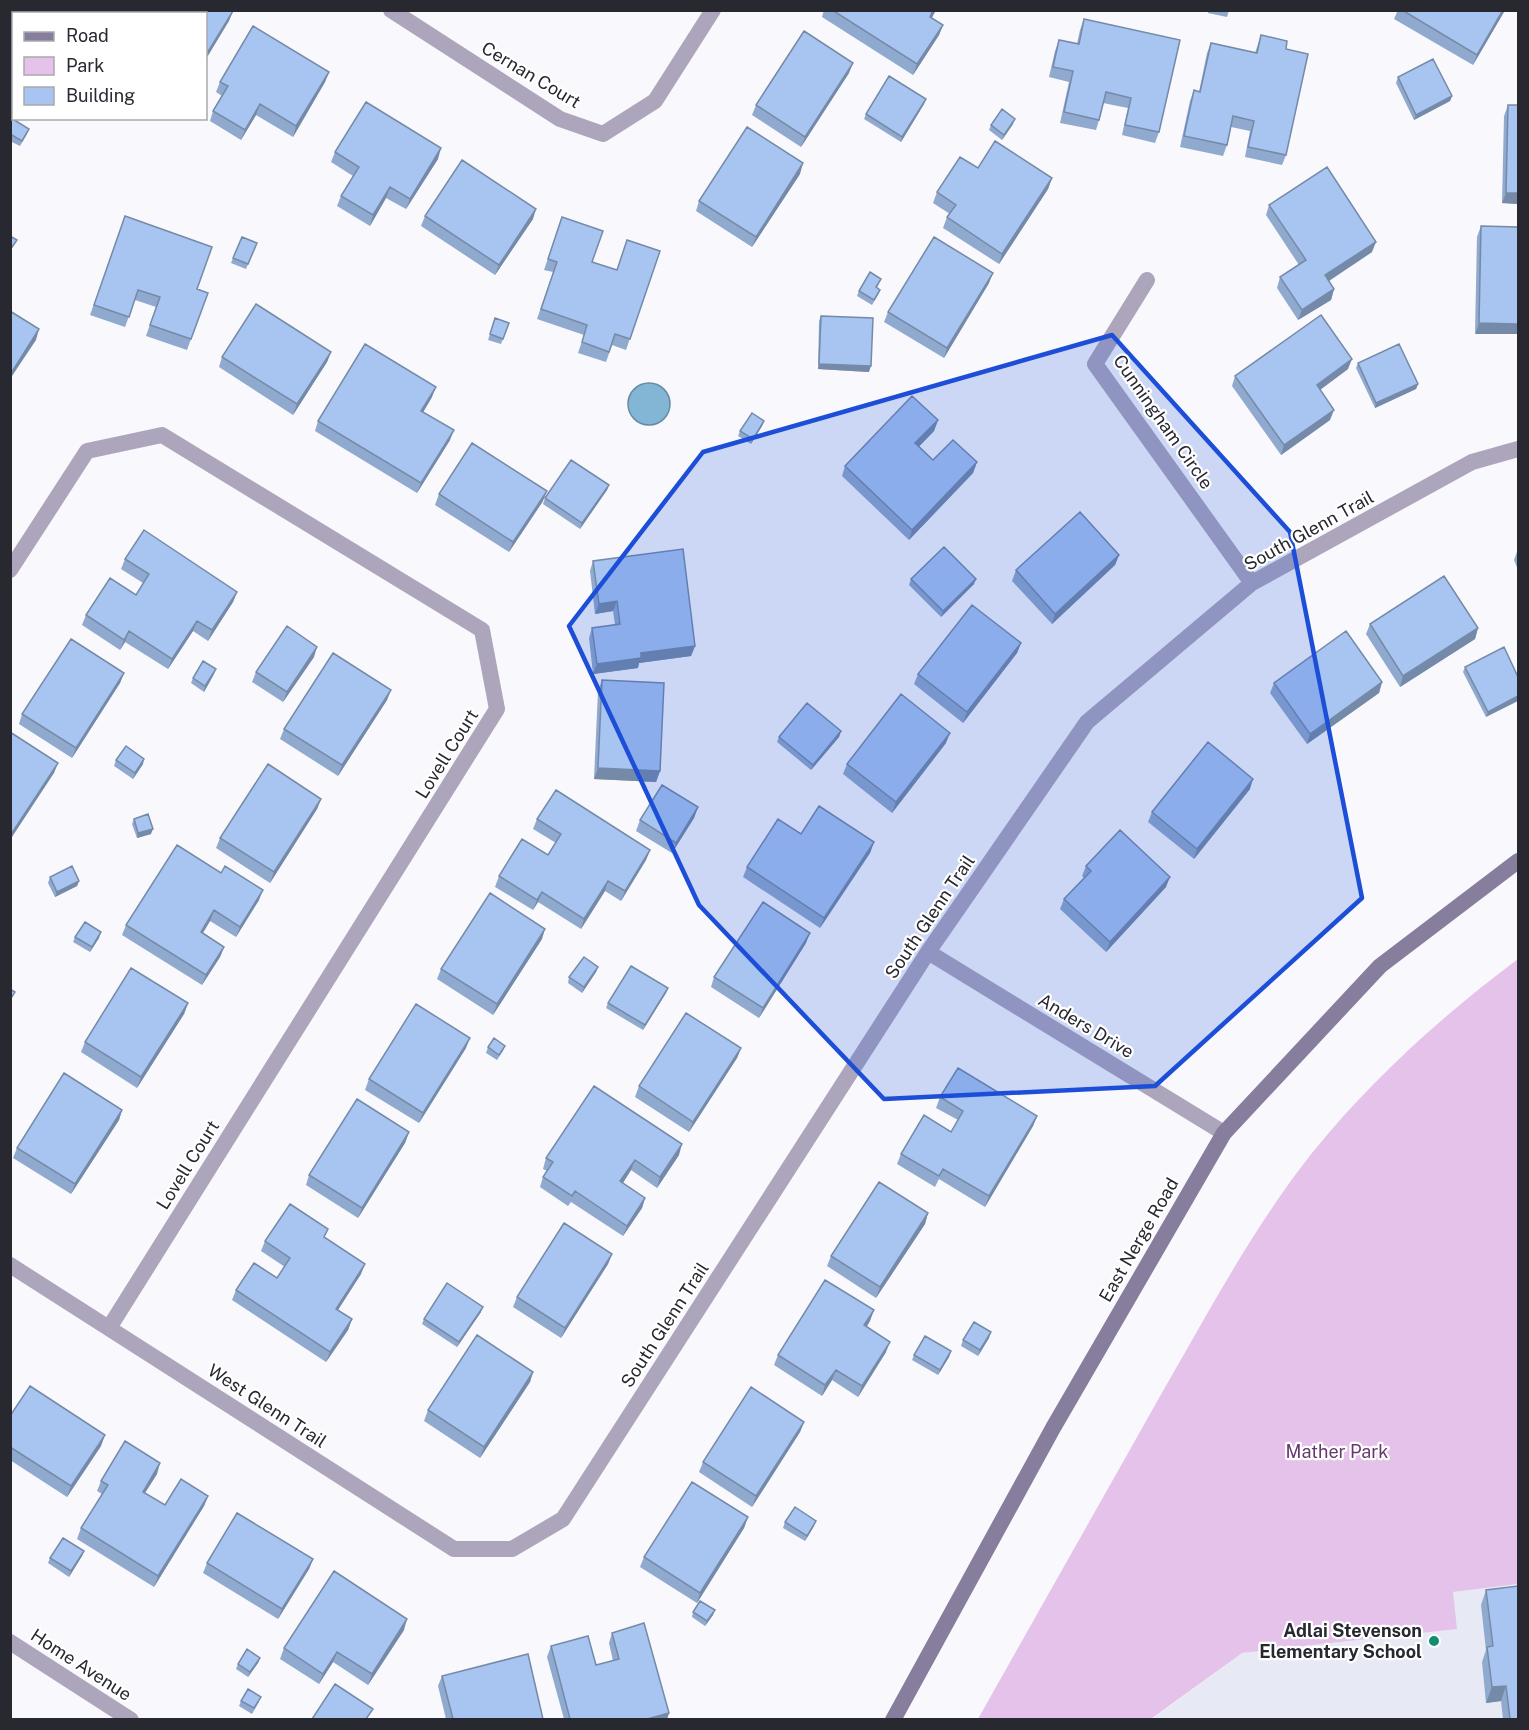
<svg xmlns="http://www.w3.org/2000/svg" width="1529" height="1730" viewBox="0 0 1529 1730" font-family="'Public Sans',sans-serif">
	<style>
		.built { fill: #e7e9f4 }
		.green { fill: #e4c2ea }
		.water { fill: #83b5d4; stroke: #678ba3; stroke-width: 1.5 }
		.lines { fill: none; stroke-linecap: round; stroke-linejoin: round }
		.minor { stroke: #aca5bb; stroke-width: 16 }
		.secondary { stroke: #877d9c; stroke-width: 16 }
		.wall { fill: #90a9ce }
		.shaded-wall { fill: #758aa8 }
		.building { fill: #a7c5f0; stroke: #758aa8; stroke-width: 1.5 }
		.marked { fill: #1d4ed8; fill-opacity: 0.2; stroke: #1d4ed8; stroke-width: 4.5; stroke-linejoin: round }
		.poi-dot { fill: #118d72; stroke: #fff; stroke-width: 2 }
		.labels { text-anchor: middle; stroke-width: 4.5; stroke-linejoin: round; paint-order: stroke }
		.street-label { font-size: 18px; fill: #272830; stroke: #fff }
		.park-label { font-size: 18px; fill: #66396e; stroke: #fff }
		.poi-label { font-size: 18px; font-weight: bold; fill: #272830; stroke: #fff; text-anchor: end }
	</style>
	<rect width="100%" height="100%" fill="#f8f8fd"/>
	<path class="built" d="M1518,1584V1719L1151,1720L1242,1653L1456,1629L1453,1592Z"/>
	<path class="green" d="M1518,959V1584L1453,1592L1457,1629L1242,1653L1151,1719H978C1038,1612 1099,1505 1159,1398C1207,1315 1252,1229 1312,1153C1371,1080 1443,1015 1518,959Z"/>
	<path class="water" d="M628 404a21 21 0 1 1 42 0a21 21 0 1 1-42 0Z"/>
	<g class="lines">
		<path class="minor" d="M391,10L560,119L603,134L655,101L713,10
			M1147,280L1095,364L1252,583
			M10,570L87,451L162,435L482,630L497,709L109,1328
			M928,952L1224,1133
			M10,1265L454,1549H512L563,1519L928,952L1087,722L1252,583L1472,462L1518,449
			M10,1642L131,1720"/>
		<path class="secondary" d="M893,1720L1053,1428L1224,1133L1380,966L1518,861"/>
	</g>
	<path class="wall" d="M824,10H936L932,18L943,25L939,35L913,75L822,17Z
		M1208,10H1229L1227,17L1208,13Z
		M1398,10H1505L1473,65L1394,19Z
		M1084,19L1159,132L1155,143L1122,135L1128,108L1103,103L1099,120L1096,130L1060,123L1069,82L1049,77L1055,51L1059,40L1077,44L1080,30Z
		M1261,35L1286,49V155L1282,165L1245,157L1250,131L1231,127L1227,145L1223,156L1180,147L1190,101L1194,90L1199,92L1207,53L1211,43L1255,53Z
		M329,72L325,82L293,137L256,115L241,140L210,121L213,111L222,96L216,92L220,82Z
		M849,73L801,147L752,115L756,105Z
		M1398,77L1452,96L1450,101L1414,120L1396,83Z
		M924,104L901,142L864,119L866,114Z
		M1508,105L1518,204L1502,203L1504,116Z
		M10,119L27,134L20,146L10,141Z
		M1013,124L1002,140L989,130L991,125Z
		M335,152L438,159L406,209L386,198L370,226L337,206L341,196L353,176L331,162Z
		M978,168L1052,178L1048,189L999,264L943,228L947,217L950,214L933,203L937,192Z
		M800,174L752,247L696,211L699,201Z
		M1269,205L1372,252L1329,281L1334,289L1331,300L1298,320L1277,288L1280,277L1299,265L1266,215Z
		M125,216L197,289L191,339L187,350L146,336L156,307L135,300L125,327L90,315Z
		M425,216L533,219L495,275L421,226Z
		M562,217L592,262L617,270L660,251L626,350L612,345L606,362L578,353L584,335L537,319L553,272L544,270Z
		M1481,226L1518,227L1475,334L1477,237Z
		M257,243L246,269L231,263L233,258Z
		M881,279L877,288L880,290L878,295L872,305L857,296L859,291Z
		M989,283L944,358L884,322L888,312Z
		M821,316L869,372L818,369L819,321Z
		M495,318L509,323L501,344L488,340Z
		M331,352L327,362L293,415L219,367L222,357Z
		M1358,363L1418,384L1416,389L1375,408L1356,368Z
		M1348,369L1320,390L1330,420L1281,455L1232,386L1235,376Z
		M432,397L423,412L450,440L417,493L315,431L318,421Z
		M938,420L934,431L919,446L933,460L977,462L973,473L909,540L842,476L845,466Z
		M762,426L751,444L738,436L740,431Z
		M609,485L607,490L580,529L543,504L545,498Z
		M439,494L543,501L509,552L435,505Z
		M1518,549V570L1514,560Z
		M1119,555L1115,565L1052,624L1012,581L1016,570Z
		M125,559L237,592L233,602L208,641L193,631L168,669L125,642L120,650L82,625L86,615L136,595L143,583L121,569Z
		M593,561L695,646L691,656L639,663L638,668L593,674L589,638L592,628L615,625L613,611L595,614L590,571Z
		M911,579L974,584L941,617L909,585Z
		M1370,624L1478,628L1475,639L1400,687L1366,634Z
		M1021,643L1017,653L963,723L914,684L918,674Z
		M314,657L283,702L252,682L256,672Z
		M1465,667L1518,677L1486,717L1463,672Z
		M124,673L120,683L72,758L19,724L22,714Z
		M214,674L204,692L191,683L193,678Z
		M602,680L660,771L656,782L594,779L598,691Z
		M1382,682L1379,693L1307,744L1270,693L1274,683Z
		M387,700L338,776L280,739L284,729Z
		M841,731L839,737L811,770L777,742L779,737Z
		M946,743L892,813L843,774L847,764Z
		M116,760L143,764L133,779L114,766Z
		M1250,789L1194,859L1148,822L1152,812Z
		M321,799L317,809L270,883L216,848L220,838Z
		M698,807L694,818L672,853L636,831L640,820Z
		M134,819L151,834L137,838L132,824Z
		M537,819L650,850L646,860L621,901L605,891L581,929L538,902L533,910L495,887L499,876L548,855L556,843L533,829Z
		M801,834L874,842L870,853L820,928L743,877L747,867Z
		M1086,866L1166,887L1106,952L1060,909L1064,899L1084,878L1082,876Z
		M50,877L79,881L77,886L55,897L48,883Z
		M259,900L236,937L210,921L203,933L224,947L220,957L202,985L122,935L126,925Z
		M75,937L99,938L90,952L73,942Z
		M542,939L493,1015L437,979L441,969Z
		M806,943L759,1018L711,987L714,977Z
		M598,967L596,972L582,993L568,983L569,977Z
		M668,988L666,993L643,1030L606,1008L608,1003Z
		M188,1003L184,1014L137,1088L81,1052L85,1042Z
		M505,1046L503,1051L497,1060L486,1053L488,1047Z
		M466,1048L419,1123L365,1090L369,1079Z
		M741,1048L737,1058L689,1132L635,1097L639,1086Z
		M940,1097L1037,1116L1033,1126L985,1207L939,1179L935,1187L897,1164L901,1154L951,1132L958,1120L936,1108Z
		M122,1110L119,1120L71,1194L13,1158L17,1148Z
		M409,1132L405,1143L358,1218L306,1185L309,1175Z
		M679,1155L657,1188L631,1170L623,1183L645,1198L642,1208L623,1236L571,1202L568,1206L540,1187L543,1177L547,1171L543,1169L546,1158Z
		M928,1213L925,1224L876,1298L827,1266L831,1256Z
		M325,1238L361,1274L338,1310L352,1319L348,1330L326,1362L232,1300L236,1290L277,1278L285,1267L261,1251L265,1241Z
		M612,1254L608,1264L561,1338L513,1307L517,1297Z
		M481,1312L457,1347L422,1324L424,1319Z
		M870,1321L866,1327L886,1352L858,1397L832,1380L822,1396L774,1365L778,1355Z
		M989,1338L978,1356L961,1346L963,1340Z
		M951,1351L949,1357L938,1375L912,1360L914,1355Z
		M533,1372L530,1382L480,1458L424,1421L428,1410Z
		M10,1416L101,1446L67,1497L10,1460Z
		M804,1422L800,1432L752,1507L699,1472L703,1462Z
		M157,1474L145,1493L165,1505L208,1496L204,1506L154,1587L77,1539L81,1528L102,1494L97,1491L101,1481Z
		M748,1517L744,1528L697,1603L640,1567L644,1557Z
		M785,1522L814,1526L805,1541L783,1528Z
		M84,1551L82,1556L69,1577L48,1563L50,1558Z
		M313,1559L309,1569L278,1619L203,1573L207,1563Z
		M1486,1590L1518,1719H1503L1501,1701L1486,1703L1482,1662L1486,1650L1481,1605Z
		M693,1612L713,1615L705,1626L692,1617Z
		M404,1630L368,1685L333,1662L319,1684L280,1659L284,1648Z
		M612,1633L669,1713L667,1719H564L547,1657L551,1646L596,1665L613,1661L609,1643Z
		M260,1658L258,1663L248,1677L236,1669L238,1664Z
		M442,1676L543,1719H446L438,1686Z
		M241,1701L259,1702L252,1714L239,1706Z"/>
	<path class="shaded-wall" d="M933,10H936L926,27L930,17Z
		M1503,10H1505L1504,12L1473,65L1477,55Z
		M233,11L229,21L206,59V55Z
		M943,25L939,35L913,75L917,64Z
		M853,63L849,73L801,147L805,137Z
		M329,72L325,82L293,137L296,126Z
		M1452,96L1450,101L1414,120L1416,115Z
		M926,99L924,104L901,142L902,137Z
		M260,104L256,115L241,140L245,130Z
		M1015,119L1013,124L1002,140L1004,135Z
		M441,148L438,159L406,209L410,199Z
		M803,163L800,174L752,247L756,237Z
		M1052,178L1048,189L999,264L1002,254Z
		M390,187L386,198L370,226L373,215Z
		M1506,193H1518V204L1502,203Z
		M536,209L533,219L495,275L499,265Z
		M1376,242L1372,252L1321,286L1325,275Z
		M993,273L989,283L944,358L947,348Z
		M1334,289L1331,300L1298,320L1302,310Z
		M1479,323L1518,324V334H1475Z
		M39,329L36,340L10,379V375Z
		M331,352L327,362L293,415L297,404Z
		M1352,359L1348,369L1313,395L1317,385Z
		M819,364L871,366L869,372L818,369Z
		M1418,384L1416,389L1375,408L1376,403Z
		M436,387L432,397L418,421L421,411Z
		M1334,410L1330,420L1281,455L1284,445Z
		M938,420L934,431L912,454L915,443Z
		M764,421L762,426L751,444L753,439Z
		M454,430L450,440L417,493L421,483Z
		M977,462L973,473L909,540L912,530Z
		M609,485L607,490L580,529L582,523Z
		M547,491L543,501L509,552L513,542Z
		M1119,555L1115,565L1052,624L1055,614Z
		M976,579L974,584L941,617L943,611Z
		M237,592L233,602L208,641L212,630Z
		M617,601L613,611L595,614L599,604Z
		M197,621L193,631L168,669L172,659Z
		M1478,628L1475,639L1400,687L1403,676Z
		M129,631L125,642L120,650L124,640Z
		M1021,643L1017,653L963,723L967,712Z
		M695,646L691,656L639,663L638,668L593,674L597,664L641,653Z
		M317,647L314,657L283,702L287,692Z
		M216,669L214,674L204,692L205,686Z
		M124,673L120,683L72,758L76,748Z
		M1382,682L1379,693L1307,744L1310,734Z
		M391,690L387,700L338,776L342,765Z
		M1518,696V701L1486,717L1488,712Z
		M841,731L839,737L811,770L813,765Z
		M950,733L946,743L892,813L896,802Z
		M144,759L143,764L133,779L135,773Z
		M58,763L54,773L10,840V836Z
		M598,768L660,771L656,782L594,779Z
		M1253,779L1250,789L1194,859L1197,849Z
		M321,799L317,809L270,883L274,872Z
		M698,807L694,818L672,853L676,843Z
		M153,829L151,834L137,838L138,833Z
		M874,842L870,853L820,928L824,918Z
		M650,850L646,860L621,901L625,891Z
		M1170,877L1166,887L1106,952L1110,942Z
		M79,881L77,886L55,897L57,892Z
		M608,881L605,891L581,929L584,919Z
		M263,890L259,900L236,937L240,927Z
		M542,892L538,902L533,910L537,900Z
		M214,910L210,921L197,942L201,932Z
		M545,929L542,939L493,1015L497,1004Z
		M101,932L99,938L90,952L92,947Z
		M810,933L806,943L759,1018L763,1008Z
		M224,947L220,957L202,985L206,975Z
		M598,967L596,972L582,993L584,987Z
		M668,988L666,993L643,1030L645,1025Z
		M188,1003L184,1014L137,1088L141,1077Z
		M470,1038L466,1048L419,1123L423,1113Z
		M741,1048L737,1058L689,1132L693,1122Z
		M122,1110L119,1120L71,1194L75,1184Z
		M1037,1116L1033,1126L985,1207L989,1196Z
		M409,1132L405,1143L358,1218L362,1208Z
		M682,1144L679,1155L657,1188L660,1177Z
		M635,1160L631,1170L617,1192L620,1181Z
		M645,1198L642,1208L623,1236L627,1226Z
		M928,1213L925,1224L876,1298L880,1287Z
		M612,1254L608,1264L561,1338L565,1328Z
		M365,1264L361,1274L332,1319L336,1309Z
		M483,1307L481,1312L457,1347L459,1342Z
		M874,1310L870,1321L861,1336L864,1325Z
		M352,1319L348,1330L326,1362L330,1352Z
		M991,1332L989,1338L978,1356L980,1350Z
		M890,1342L886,1352L858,1397L862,1386Z
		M951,1351L949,1357L938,1375L940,1370Z
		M836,1370L832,1380L822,1396L825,1385Z
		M533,1372L530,1382L480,1458L484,1447Z
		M804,1422L800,1432L752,1507L756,1496Z
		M105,1435L101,1446L67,1497L71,1486Z
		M160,1463L157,1474L139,1502L143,1492Z
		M208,1496L204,1506L154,1587L158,1576Z
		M748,1517L744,1528L697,1603L700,1593Z
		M816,1521L814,1526L805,1541L807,1536Z
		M84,1551L82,1556L69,1577L71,1571Z
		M313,1559L309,1569L278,1619L282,1609Z
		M715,1610L713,1615L705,1626L707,1621Z
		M407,1619L404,1630L368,1685L372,1674Z
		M337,1652L333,1662L319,1684L323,1674Z
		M260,1658L258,1663L248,1677L250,1672Z
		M1506,1686L1501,1701L1486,1703L1492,1687Z
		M669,1713L667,1719H647Z"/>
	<path class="building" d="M118,10H172L177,14H117Z
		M188,10L233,11L206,55V14H186Z
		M832,10H933L930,17L943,25L917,64Z
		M1402,10H1503L1477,55Z
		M1084,19L1180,40L1159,132L1125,125L1131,98L1106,92L1099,120L1064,112L1073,71L1053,67L1059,40L1079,44Z
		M253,26L329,72L296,126L260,104L245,130L213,111L228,86L220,82Z
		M804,31L853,63L805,137L756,105Z
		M1261,35L1287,41L1286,49L1308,54L1286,155L1248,147L1254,121L1233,116L1227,145L1184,136L1194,90L1200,92L1211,43L1257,53Z
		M1433,59L1452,96L1416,115L1398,77Z
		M889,76L926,99L902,137L866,114Z
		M366,102L441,148L410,199L390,187L373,215L341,196L359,167L335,152Z
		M1508,105H1518V193H1506Z
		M1002,109L1015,119L1004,135L991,125Z
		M11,118L29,129L22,141L10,134Z
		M747,127L803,163L756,237L699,201Z
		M995,141L1052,178L1002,254L947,217L956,205L937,192L960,157L978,168Z
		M462,160L536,209L499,265L425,216Z
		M1327,167L1376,242L1325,275L1334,289L1302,310L1280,277L1306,260L1269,205Z
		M125,216L212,247L197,289L208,293L191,339L150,325L160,297L138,290L129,317L94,305Z
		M562,217L603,231L592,262L617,270L627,240L660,251L630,339L615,334L609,352L582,342L587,325L541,309L557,262L548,259Z
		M1481,226L1518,227V324L1479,323Z
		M10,236L17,240L10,250Z
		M242,237L257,243L248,264L233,258Z
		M934,237L993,273L947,348L888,312Z
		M870,272L881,279L876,287L880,290L874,300L859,291Z
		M256,304L331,352L297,404L222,357Z
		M10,311L39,329L10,375Z
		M1321,315L1352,359L1317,385L1334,410L1284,445L1235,376Z
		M821,316L873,318L871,366L819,364Z
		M495,318L509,323L503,339L490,334Z
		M365,344L436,387L421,411L454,430L421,483L318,421Z
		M1399,344L1418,384L1376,403L1358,363Z
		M912,396L938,420L915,443L933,460L953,440L977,462L912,530L845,466Z
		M752,413L764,421L753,439L740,431Z
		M472,443L547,491L513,542L439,494Z
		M571,460L609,485L582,523L545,498Z
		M1080,512L1119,555L1055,614L1016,570Z
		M144,530L237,592L212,630L197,621L172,659L129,631L124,640L86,615L110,578L136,595L149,574L125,559Z
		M944,547L976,579L943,611L911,579Z
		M683,549L695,646L641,653V658L597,664L592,628L620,624L617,601L599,604L593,561Z
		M1444,576L1478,628L1403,676L1370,624Z
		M972,605L1021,643L967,712L918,674Z
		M287,626L317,647L287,692L256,672Z
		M1346,631L1382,682L1310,734L1274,683Z
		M71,639L124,673L76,748L22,714Z
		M1504,647L1518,677V696L1488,712L1465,667Z
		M333,653L391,690L342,765L284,729Z
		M203,661L216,669L205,686L193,678Z
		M602,680L664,683L660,771L598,768Z
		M901,694L950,733L896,802L847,764Z
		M807,703L841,731L813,765L779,737Z
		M10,732L58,763L10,836Z
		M1208,742L1253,779L1197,849L1152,812Z
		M126,746L144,759L135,773L116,760Z
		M268,764L321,799L274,872L220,838Z
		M662,785L698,807L676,843L640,820Z
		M556,790L650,850L625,891L608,881L584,919L542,892L537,900L499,876L522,839L548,855L561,834L537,819Z
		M819,806L874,842L824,918L747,867L778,819L801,834Z
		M148,814L153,829L138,833L134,819Z
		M1120,830L1170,877L1110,942L1064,899L1091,871L1086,866Z
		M177,845L221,873L225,866L263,890L240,927L214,910L201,932L224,947L206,975L126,925Z
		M72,866L79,881L57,892L50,877Z
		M490,893L545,929L497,1004L441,969Z
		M763,902L810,933L763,1008L714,977Z
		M85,922L101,932L92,947L75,937Z
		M584,957L598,967L584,987L569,977Z
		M631,966L668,988L645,1025L608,1003Z
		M131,968L188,1003L141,1077L85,1042Z
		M10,989L15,992L10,1000Z
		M416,1004L470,1038L423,1113L369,1079Z
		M686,1013L741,1048L693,1122L639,1086Z
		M494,1038L505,1046L499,1055L488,1047Z
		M958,1068L1037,1116L989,1196L943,1169L939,1176L901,1154L924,1115L951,1132L963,1111L940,1097Z
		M64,1073L122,1110L75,1184L17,1148Z
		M594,1086L682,1144L660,1177L635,1160L620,1181L645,1198L627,1226L575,1191L572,1196L543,1177L553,1162L546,1158Z
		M357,1099L409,1132L362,1208L309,1175Z
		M879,1182L928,1213L880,1287L831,1256Z
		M290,1204L328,1229L324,1237L365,1264L336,1309L352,1319L330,1352L236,1290L254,1263L277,1278L290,1258L265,1241Z
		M564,1223L612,1254L565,1328L517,1297Z
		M825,1280L874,1310L864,1325L890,1342L862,1386L836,1370L825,1385L778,1355Z
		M447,1283L483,1307L459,1342L424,1319Z
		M974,1322L991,1332L980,1350L963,1340Z
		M477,1335L533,1372L484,1447L428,1410Z
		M925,1336L951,1351L940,1370L914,1355Z
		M30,1386L105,1435L71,1486L10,1447V1416Z
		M751,1387L804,1422L756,1496L703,1462Z
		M125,1441L160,1463L143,1492L165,1505L181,1479L208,1496L158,1576L81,1528L108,1485L101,1481Z
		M692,1482L748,1517L700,1593L644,1557Z
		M795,1507L816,1521L807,1536L785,1522Z
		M237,1513L313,1559L282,1609L207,1563Z
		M63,1538L84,1551L71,1571L50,1558Z
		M334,1571L407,1619L372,1674L337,1652L323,1674L284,1648Z
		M1518,1586V1719H1510L1506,1686L1492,1687L1487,1647L1493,1646L1486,1590Z
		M700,1601L715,1610L707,1621L693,1612Z
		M644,1623L669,1713L647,1719H570L551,1646L588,1636L596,1665L619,1659L612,1633Z
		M247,1649L260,1658L250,1672L238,1664Z
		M528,1654L543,1719H453L442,1676Z
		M335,1684L373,1709L366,1719H312Z
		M248,1689L261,1697L254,1708L241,1701Z"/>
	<path class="marked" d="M1112,335L1290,532L1362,898L1155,1086L884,1099L699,905L569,626L703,452Z"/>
	<circle class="poi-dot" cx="1434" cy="1641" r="6"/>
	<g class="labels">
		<g class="street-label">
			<text transform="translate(531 75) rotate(31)" y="6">Cernan Court</text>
			<text transform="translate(1163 422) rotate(55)" y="6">Cunningham Circle</text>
			<text transform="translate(1309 531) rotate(-29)" y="6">South Glenn Trail</text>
			<text transform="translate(447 754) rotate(-58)" y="6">Lovell Court</text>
			<text transform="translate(930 917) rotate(-56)" y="6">South Glenn Trail</text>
			<text transform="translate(1086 1026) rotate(31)" y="6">Anders Drive</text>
			<text transform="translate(188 1165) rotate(-58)" y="6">Lovell Court</text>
			<text transform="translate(1139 1240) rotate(-60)" y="6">East Nerge Road</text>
			<text transform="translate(665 1325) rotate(-57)" y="6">South Glenn Trail</text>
			<text transform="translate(267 1406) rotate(33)" y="6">West Glenn Trail</text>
			<text transform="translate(81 1665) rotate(33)" y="6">Home Avenue</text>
		</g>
		<g class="park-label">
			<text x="1337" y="1458">Mather Park</text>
		</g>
		<g class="poi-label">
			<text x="1422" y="1637">Adlai Stevenson<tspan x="1422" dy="21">Elementary School</tspan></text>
		</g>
	</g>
	<rect width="1529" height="1730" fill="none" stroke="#272830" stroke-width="24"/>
	<rect x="12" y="12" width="195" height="108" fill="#ffffff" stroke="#a9a9ac" stroke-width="1.5"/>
	<rect x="24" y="32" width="30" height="9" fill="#877d9c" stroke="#a9a9ac" stroke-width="1.5"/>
	<text x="66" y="42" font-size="18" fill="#272830">Road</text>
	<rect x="24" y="57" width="30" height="18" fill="#e4c2ea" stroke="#a9a9ac" stroke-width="1.5"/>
	<text x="66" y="72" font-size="18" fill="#272830">Park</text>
	<rect x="24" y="87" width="30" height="18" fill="#a7c5f0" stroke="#a9a9ac" stroke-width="1.5"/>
	<text x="66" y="102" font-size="18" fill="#272830">Building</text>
</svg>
